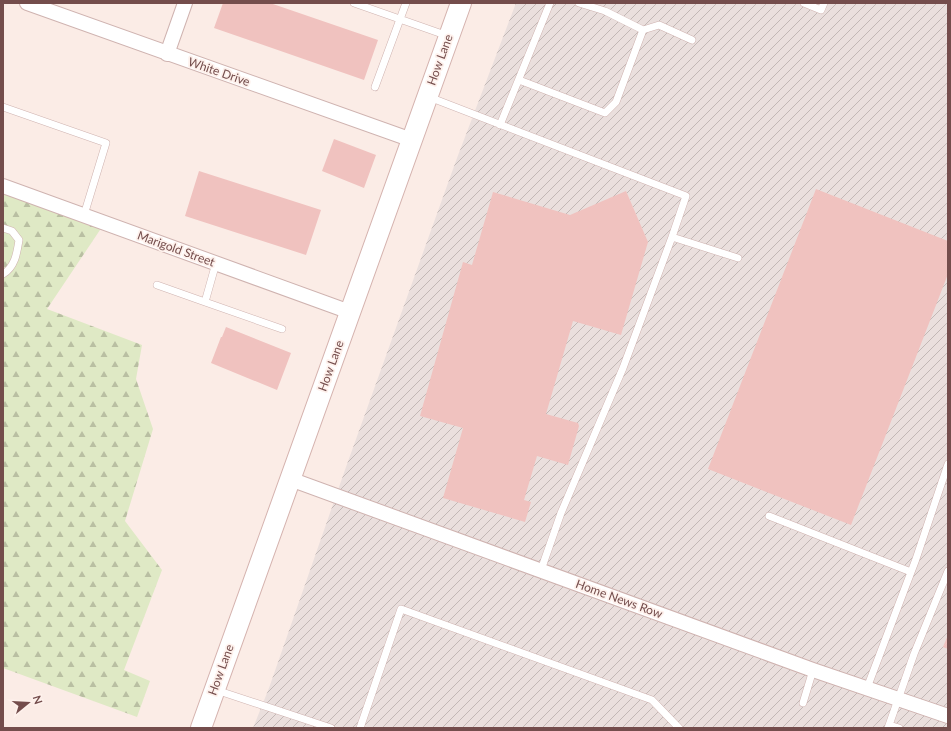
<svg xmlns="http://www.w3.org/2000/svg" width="951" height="731" viewBox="0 0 951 731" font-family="Lato,sans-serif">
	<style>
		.industrial { fill: url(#industrial-furrows) }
		.forest { fill: url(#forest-firs) }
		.building { fill: #f0c2bf }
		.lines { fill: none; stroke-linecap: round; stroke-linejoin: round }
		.lane-casing { stroke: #cfb3b0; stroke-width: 8 }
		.street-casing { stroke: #cfb3b0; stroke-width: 16 }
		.secondary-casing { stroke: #d5b3af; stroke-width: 22 }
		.lane { stroke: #fff; stroke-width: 7 }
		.street { stroke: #fff; stroke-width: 14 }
		.secondary { stroke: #fff; stroke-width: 20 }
		.labels { text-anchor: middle; stroke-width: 3.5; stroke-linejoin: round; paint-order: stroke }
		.street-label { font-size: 12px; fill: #744d4c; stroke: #fef1ec }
	</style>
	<defs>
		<pattern id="industrial-furrows" width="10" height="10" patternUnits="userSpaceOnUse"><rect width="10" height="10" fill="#eadfdd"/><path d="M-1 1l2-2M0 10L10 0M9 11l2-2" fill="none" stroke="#c2b7b5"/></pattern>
		<pattern id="forest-firs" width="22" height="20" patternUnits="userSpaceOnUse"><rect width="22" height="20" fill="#dfe9c5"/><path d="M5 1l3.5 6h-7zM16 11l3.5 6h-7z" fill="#b9bfa2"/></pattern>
	</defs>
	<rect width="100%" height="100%" fill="#fbece6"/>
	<path class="industrial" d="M516,3H948V728H253L269,688L346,467L457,158Z"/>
	<path class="forest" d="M3,189L102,227L47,309L142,345L136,379L153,429L125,521L162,570L124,670L150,681L137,717L3,668Z"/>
	<path class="building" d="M223,3H270L378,40L364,80L214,28Z
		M334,139L376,155L364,188L322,171Z
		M199,171L321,210L306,255L185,216Z
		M816,189L948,241V274L851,525L708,469Z
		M626,191L648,242L621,335L573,321L546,414L578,423L579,426L568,465L537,456L524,500L531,502L525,522L443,498L463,428L420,416L463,262L472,265L493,192L570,215Z
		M226,327L291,353L277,390L211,363L221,337H222Z
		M948,635V649L943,647Z"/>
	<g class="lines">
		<g class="lane-casing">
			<path id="lane" d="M354,3L448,36
				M804,3L821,10L824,3
				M643,30L659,25L692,40
				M519,80L605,113L616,102L643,30L605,11L579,3
				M375,87L406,3
				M429,97L686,196L672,237L738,258
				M3,107L106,143L84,215
				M500,125L550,3
				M3,228L12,231L19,240C17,253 15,267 3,274
				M216,263L205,302L282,329
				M157,285L205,302
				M769,516L911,572
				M541,570L561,513L623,368L672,237
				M867,688L916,559L948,464
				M216,690L331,728
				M803,703L813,670
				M889,725L899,728
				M360,728L401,609L652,700L679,728
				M888,728L914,654L948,571"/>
		</g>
		<g class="street-casing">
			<path id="street" d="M27,3L412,140
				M167,54L185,3
				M3,186L350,312
				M290,479L813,670L948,716"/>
		</g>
		<g class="secondary-casing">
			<path id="secondary" d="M201,728L461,3"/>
		</g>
		<use href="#lane" class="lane"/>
		<use href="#street" class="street"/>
		<use href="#secondary" class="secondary"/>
	</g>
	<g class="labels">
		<g class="street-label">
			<text transform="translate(440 60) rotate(-70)" y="4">How Lane</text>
			<text transform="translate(219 72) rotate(19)" y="4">White Drive</text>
			<text transform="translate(176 249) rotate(20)" y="4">Marigold Street</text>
			<text transform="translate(331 366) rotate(-70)" y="4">How Lane</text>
			<text transform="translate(619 599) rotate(20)" y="4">Home News Row</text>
			<text transform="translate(221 670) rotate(-70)" y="4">How Lane</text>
		</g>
	</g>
	<rect width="951" height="731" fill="none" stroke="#744d4c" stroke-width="8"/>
	<g transform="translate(28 703) rotate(72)" stroke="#fef1ec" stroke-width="3" paint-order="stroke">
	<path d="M0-3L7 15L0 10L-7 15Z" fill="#744d4c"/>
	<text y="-6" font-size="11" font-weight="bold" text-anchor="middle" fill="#744d4c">N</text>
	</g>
</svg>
